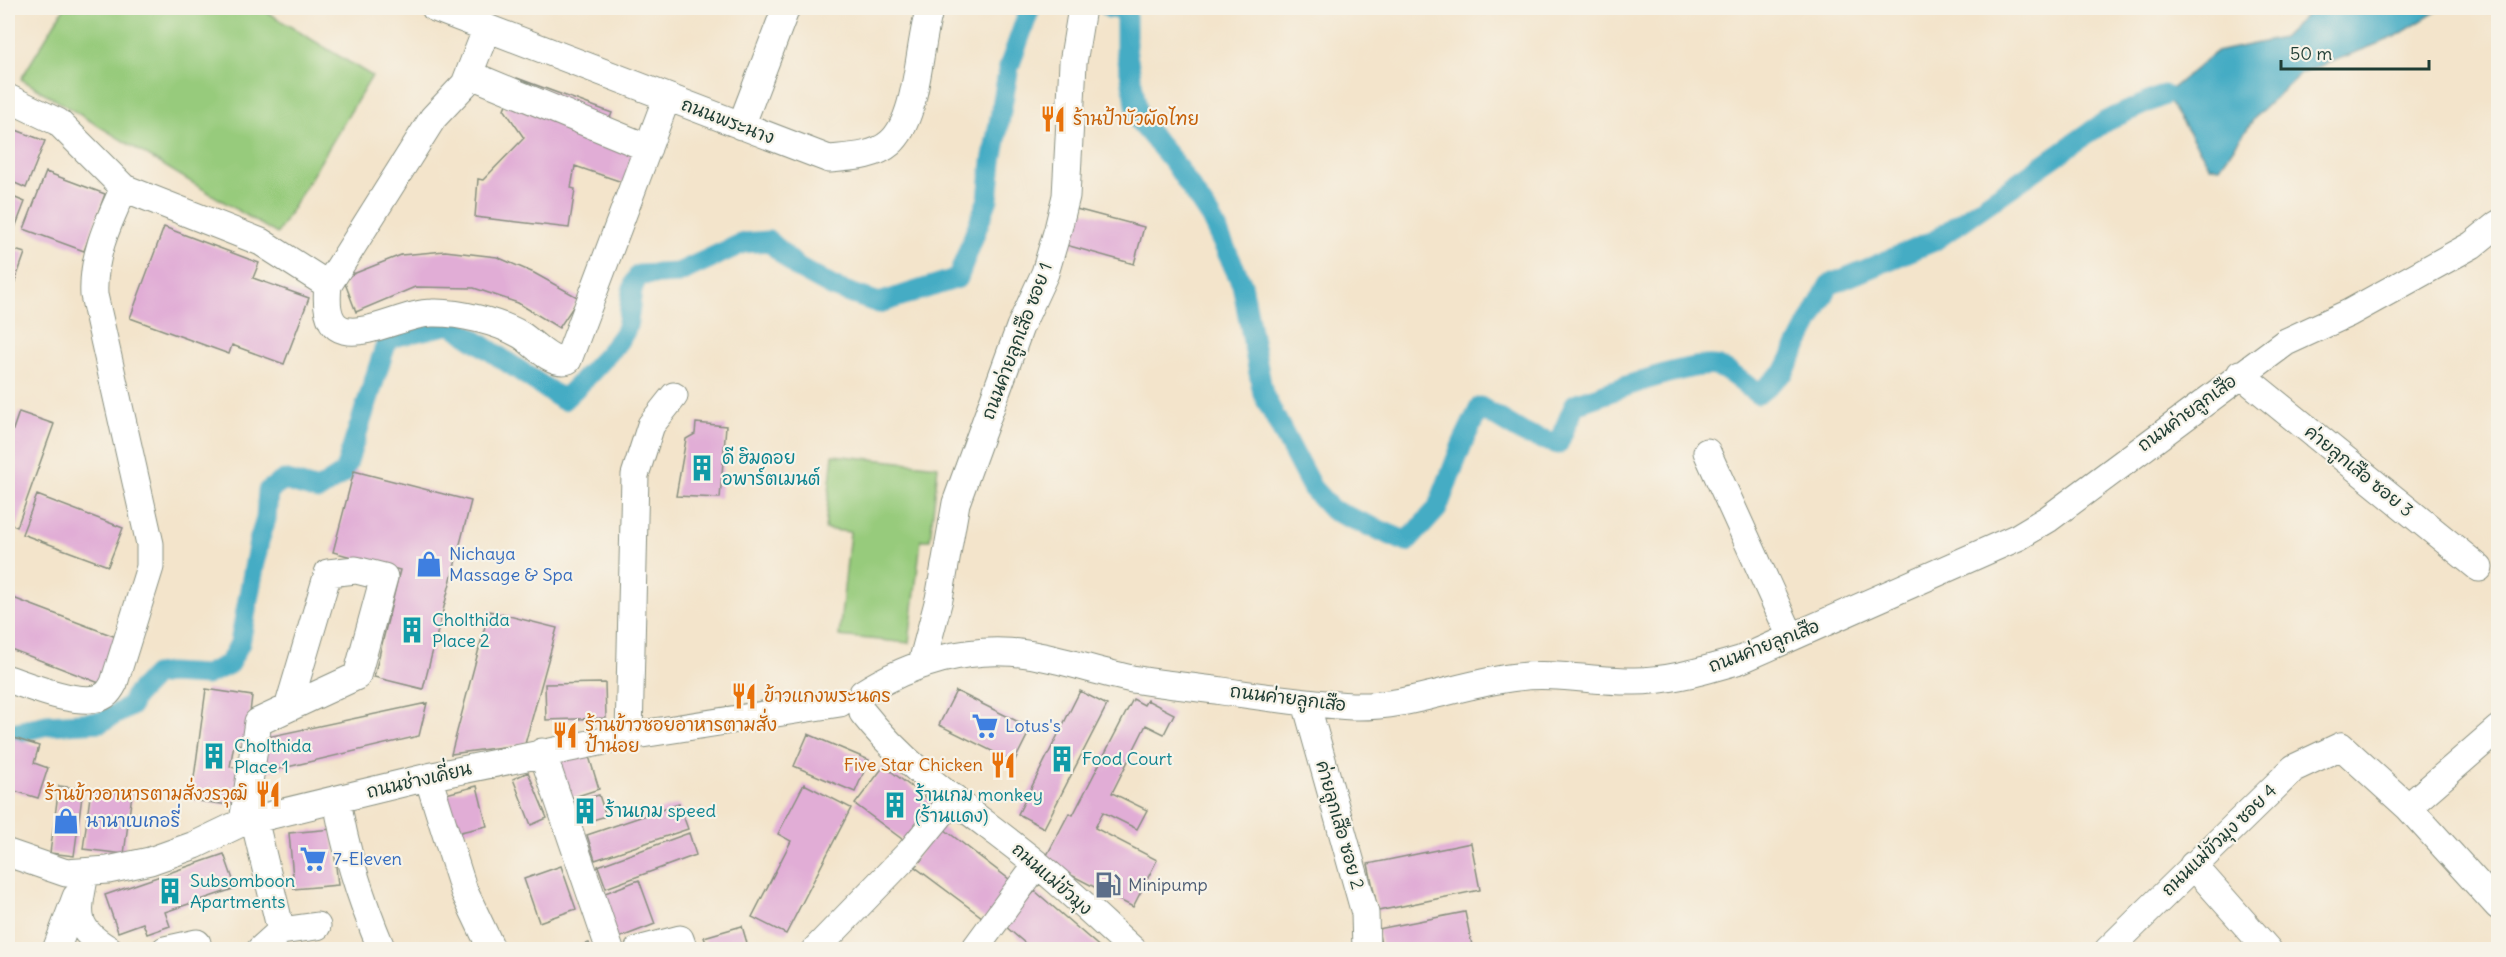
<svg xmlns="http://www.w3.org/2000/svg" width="2506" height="957" viewBox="0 0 2506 957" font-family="Delius,'Playpen Sans Thai',sans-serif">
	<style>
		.green { fill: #97cb7c; stroke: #5b8458; stroke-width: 1.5 }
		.water { fill: #45acc4; stroke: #32747c; stroke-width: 1.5 }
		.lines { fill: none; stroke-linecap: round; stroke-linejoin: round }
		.canal { stroke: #45acc4; stroke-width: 21 }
		.building { fill: #e1add6 }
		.minor-casing { stroke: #899080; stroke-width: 29 }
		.minor { stroke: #fff; stroke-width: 27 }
		.labels { text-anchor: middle; stroke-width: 4.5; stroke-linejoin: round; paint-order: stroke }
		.food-label { font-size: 18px; fill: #c56008; stroke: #f7f3e8; text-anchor: start }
		.street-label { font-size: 18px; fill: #1f3d34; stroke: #f7f3e8 }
		.culture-label { font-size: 18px; fill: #0d838f; stroke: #f7f3e8; text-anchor: start }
		.shop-label { font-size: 18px; fill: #366cbe; stroke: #f7f3e8; text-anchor: start }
		.service-label { font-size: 18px; fill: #4e5e75; stroke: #f7f3e8; text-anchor: start }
	</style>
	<rect width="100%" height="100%" fill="#f7f3e8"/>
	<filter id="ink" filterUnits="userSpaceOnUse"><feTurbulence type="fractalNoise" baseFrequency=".0167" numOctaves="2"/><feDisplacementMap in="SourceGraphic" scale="12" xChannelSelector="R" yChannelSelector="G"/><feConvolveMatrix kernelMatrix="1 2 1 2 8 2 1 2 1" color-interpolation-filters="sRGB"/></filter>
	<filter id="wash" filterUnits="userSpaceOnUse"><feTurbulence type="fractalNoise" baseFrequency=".008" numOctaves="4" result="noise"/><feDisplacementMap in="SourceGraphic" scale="24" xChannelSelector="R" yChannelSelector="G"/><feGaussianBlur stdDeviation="1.35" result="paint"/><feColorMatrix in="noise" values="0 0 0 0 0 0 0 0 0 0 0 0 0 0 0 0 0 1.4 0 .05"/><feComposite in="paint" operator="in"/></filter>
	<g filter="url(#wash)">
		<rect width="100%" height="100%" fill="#f3e4cb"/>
		<path class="green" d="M64,8H260L372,76L277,234L21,79Z
			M833,455L938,466L930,540H921L909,643L839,636L850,532L825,529Z"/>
		<path class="water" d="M2313,8H2442L2395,37L2300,74L2256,116L2220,167L2210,166L2164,95L2216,52L2282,38Z"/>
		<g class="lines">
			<path class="canal" d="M1110,8L1126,9V49L1139,121L1173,161L1211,218L1242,284L1263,394L1312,488L1332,510L1407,542L1437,509L1463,442L1480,407L1525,434L1558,444L1575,404C1604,395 1695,358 1719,367C1732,372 1746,386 1758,394L1784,372L1829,285L1934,241L2106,121L2164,95
				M8,731L14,733L47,725L101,722L131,706L134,697L155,675L169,673L206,675L229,664L240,643L259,541L266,519L268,491L284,480L318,490L344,473L388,338L451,324L563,400C576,388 621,343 626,329C632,311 628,290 639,275L678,273L743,243L769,241L798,268L835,288L879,303L958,278L988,199L992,162L1009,67L1030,8"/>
		</g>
		<g id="blocks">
			<path class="building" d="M517,78L612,113L606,128L641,143L625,183L575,166L571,188L575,189L569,228L475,217L478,179L483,180L524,138L504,109Z
				M8,127L45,141L26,188L8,180Z
				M46,172L105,194L84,251L24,229Z
				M8,195L25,202L8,246Z
				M1076,209L1144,227L1134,264L1066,245Z
				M164,227L259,263L253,278L309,298L284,364L232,345L229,354L130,318Z
				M8,248L25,253L8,301Z
				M445,251L497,257L534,273L579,298L559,328L518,303L474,288L415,287L356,312L343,278L401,255Z
				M19,412L54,424L17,527L8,523V444Z
				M696,423L726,426L720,498L676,496L686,439L695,434Z
				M354,471L471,501L423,689L374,677L400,570L333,552Z
				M37,495L123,528L108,566L22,534Z
				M8,596L124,640L107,686L8,648Z
				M489,611L557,628L525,744L451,754Z
				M605,683L606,718L546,720L545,684Z
				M206,689L252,696L246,745L234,744L230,767L242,769L237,806L191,800Z
				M956,691L1031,728L1014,762L939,725Z
				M1080,691L1107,705L1044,828L1018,814Z
				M1133,699L1144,705L1147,700L1174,714L1164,734L1146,725L1112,793L1147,810L1137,829L1103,812L1095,828L1157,860L1133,907L1044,861L1069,813L1073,815Z
				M427,703L419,736L262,773L267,737Z
				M808,734L869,760L855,792L794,766Z
				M8,736L39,746L34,763L48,768L38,798L8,789Z
				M588,753L599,789L565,800L554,763Z
				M884,766L935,805L906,842L855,804Z
				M528,772L547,818L531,825L513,779Z
				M804,784L851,808L786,934L752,917L791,841L778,834Z
				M59,786L83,789L74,856L50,853Z
				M477,786L487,826L456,833L446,794Z
				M91,789L132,794L124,854L83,849Z
				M599,795L606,816L570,827L563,805Z
				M679,804L688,829L595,860L587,835Z
				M940,826L1014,883L986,920L911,864Z
				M332,829L338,885L294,889L289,833Z
				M689,833L696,855L606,888L598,866Z
				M1471,843L1480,890L1378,911L1368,864Z
				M224,854L236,888L165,912L170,926L147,934L143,923L118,932L105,895Z
				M561,866L576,909L539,922L524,879Z
				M639,880L655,924L616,939L600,895Z
				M1035,891L1103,950H1033L1005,926Z
				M1465,912L1473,950H1382L1378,929Z
				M742,926L749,950H708L704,937Z
				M589,943L591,950H569V949Z"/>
		</g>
	</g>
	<g filter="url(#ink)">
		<use href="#blocks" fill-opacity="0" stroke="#899080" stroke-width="1.5"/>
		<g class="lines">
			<g class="minor-casing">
				<path id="minor" d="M435,8L829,159C848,157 874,157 890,143C919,118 918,44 930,8
					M487,28L465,84L433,118L328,285C319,369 393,313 432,313C458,312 499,322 521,335C534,343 552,366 568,360L667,97
					M469,74L648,148
					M8,98L58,122L124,188L261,242L328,285
					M741,126L786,8
					M2240,374L2479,568
					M1707,452L1791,637
					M922,663L939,599L956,503L1020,327L1045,273L1058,229L1066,196L1073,63L1082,8
					M8,679C29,686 85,709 105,695C109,692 112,687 114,683L150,567V544L94,295C92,256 108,223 124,188
					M863,693C910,663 970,645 1027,654C1062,659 1097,672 1132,679C1162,684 1192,687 1222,691C1265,697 1309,704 1352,706C1408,708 1462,683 1517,677C1554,672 1592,681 1630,681C1667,682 1705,670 1740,660L2018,537L2048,519L2286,342L2349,313L2472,245L2498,224
					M1306,703L1365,913L1366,950
					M863,713C910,773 978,816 1037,864C1070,891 1101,921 1133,950
					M629,736L635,475L651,425L674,396
					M542,752L610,950
					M428,777L464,891L492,950
					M337,799C345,852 361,900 382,950
					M2408,807L2498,729
					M254,819L281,931
					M243,822L258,722L357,676L384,577L356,570L328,573L288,708
					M8,853L66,873L108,870L150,861L195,845L243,822L428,777L629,736L840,703
					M2193,865L2268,950
					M85,873C78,913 71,927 110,950
					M56,950L76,897
					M165,950L197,943
					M260,950L281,931L317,926
					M638,950L680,939L684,950
					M815,950L910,852L954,798
					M974,950L1037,864
					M2108,950L2294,768L2341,746L2408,807L2498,906"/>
			</g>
			<use href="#minor" class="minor"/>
		</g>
	</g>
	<defs>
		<g id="restaurant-bare" transform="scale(2.07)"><path d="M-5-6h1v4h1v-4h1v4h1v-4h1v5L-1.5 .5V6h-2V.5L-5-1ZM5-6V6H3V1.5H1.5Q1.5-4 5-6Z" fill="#e8710a" stroke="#f7f3e8" stroke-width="2.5" paint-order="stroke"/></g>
		<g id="building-bare" transform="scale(2.07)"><path d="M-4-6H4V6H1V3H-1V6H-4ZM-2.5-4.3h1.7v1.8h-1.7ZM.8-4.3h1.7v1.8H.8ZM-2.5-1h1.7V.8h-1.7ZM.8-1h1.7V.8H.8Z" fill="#0f9aa8" stroke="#f7f3e8" stroke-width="2.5" paint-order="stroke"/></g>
		<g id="shop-bare" transform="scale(2.07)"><path d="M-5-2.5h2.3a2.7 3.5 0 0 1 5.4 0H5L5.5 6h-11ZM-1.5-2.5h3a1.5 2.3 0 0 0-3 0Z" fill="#3f7fe0" stroke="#f7f3e8" stroke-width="2.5" paint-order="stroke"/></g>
		<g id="supermarket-bare" transform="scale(2.07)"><path d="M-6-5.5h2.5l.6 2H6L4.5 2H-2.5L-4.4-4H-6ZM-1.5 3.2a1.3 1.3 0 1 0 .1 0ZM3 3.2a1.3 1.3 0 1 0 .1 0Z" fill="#3f7fe0" stroke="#f7f3e8" stroke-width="2.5" paint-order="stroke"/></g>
		<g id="fuel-bare" transform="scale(2.07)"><path d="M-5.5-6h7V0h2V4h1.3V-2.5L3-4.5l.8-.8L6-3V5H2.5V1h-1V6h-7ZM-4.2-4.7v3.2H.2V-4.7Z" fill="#5c6f8a" stroke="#f7f3e8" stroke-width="2.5" paint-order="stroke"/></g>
	</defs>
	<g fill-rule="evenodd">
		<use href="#restaurant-bare" x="1053" y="119"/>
		<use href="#building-bare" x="702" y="468"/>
		<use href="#shop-bare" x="429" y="564"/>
		<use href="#building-bare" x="412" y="630"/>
		<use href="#restaurant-bare" x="744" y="696"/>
		<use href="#supermarket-bare" x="985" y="726"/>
		<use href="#restaurant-bare" x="565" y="735"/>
		<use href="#building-bare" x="214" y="756"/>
		<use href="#building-bare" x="1062" y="759"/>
		<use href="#restaurant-bare" x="1003" y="765"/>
		<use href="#restaurant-bare" x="268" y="794"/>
		<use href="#building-bare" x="895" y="805"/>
		<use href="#building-bare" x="585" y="811"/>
		<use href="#shop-bare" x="66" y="821"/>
		<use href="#supermarket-bare" x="313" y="859"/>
		<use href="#fuel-bare" x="1108" y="885"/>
		<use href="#building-bare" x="170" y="891"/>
	</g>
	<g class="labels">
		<g class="food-label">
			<text x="1073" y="125">ร้านป้าบัวผัดไทย</text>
			<text x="764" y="702">ข้าวแกงพระนคร</text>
			<text x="585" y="731">ร้านข้าวซอยอาหารตามสั่ง<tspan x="585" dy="21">ป้าน่อย</tspan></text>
			<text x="983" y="771" text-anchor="end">Five Star Chicken</text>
			<text x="248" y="800" text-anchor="end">ร้านข้าวอาหารตามสั่งวรวุฒิ</text>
		</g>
		<g class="street-label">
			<text transform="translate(728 121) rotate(21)" y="6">ถนนพระนาง</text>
			<text transform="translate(1017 341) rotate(-69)" y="6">ถนนค่ายลูกเสือ ซอย 1</text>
			<text transform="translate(2187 413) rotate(-36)" y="6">ถนนค่ายลูกเสือ</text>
			<text transform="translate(2359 471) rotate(39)" y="6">ค่ายลูกเสือ ซอย 3</text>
			<text transform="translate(1764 646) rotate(-21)" y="6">ถนนค่ายลูกเสือ</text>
			<text transform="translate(1288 698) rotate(7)" y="6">ถนนค่ายลูกเสือ</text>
			<text transform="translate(419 780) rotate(-13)" y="6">ถนนช่างเคี่ยน</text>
			<text transform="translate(1340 825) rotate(74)" y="6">ค่ายลูกเสือ ซอย 2</text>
			<text transform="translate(2219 840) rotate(-44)" y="6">ถนนแม่ขัวมุง ซอย 4</text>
			<text transform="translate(1052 879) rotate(41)" y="6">ถนนแม่ขัวมุง</text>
		</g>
		<g class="culture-label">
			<text x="722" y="464">ดี ฮิมดอย<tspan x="722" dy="21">อพาร์ตเมนต์</tspan></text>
			<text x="432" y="626">Cholthida<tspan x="432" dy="21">Place 2</tspan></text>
			<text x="234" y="752">Cholthida<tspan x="234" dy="21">Place 1</tspan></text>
			<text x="1082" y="765">Food Court</text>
			<text x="915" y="801">ร้านเกม monkey<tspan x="915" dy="21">(ร้านแดง)</tspan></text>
			<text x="605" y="817">ร้านเกม speed</text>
			<text x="190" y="887">Subsomboon<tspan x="190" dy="21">Apartments</tspan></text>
		</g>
		<g class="shop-label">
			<text x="449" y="560">Nichaya<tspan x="449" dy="21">Massage &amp; Spa</tspan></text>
			<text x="1005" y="732">Lotus's</text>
			<text x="86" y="827">นานาเบเกอรี่</text>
			<text x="333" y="865">7-Eleven</text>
		</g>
		<g class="service-label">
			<text x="1128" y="891">Minipump</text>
		</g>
	</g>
	<rect width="2506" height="957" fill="none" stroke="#f7f3e8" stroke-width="30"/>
	<path d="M2281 60v9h148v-9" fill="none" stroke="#1f3d34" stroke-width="3"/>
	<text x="2290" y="60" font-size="18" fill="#1f3d34" stroke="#f7f3e8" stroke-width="4.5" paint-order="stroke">50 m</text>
</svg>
